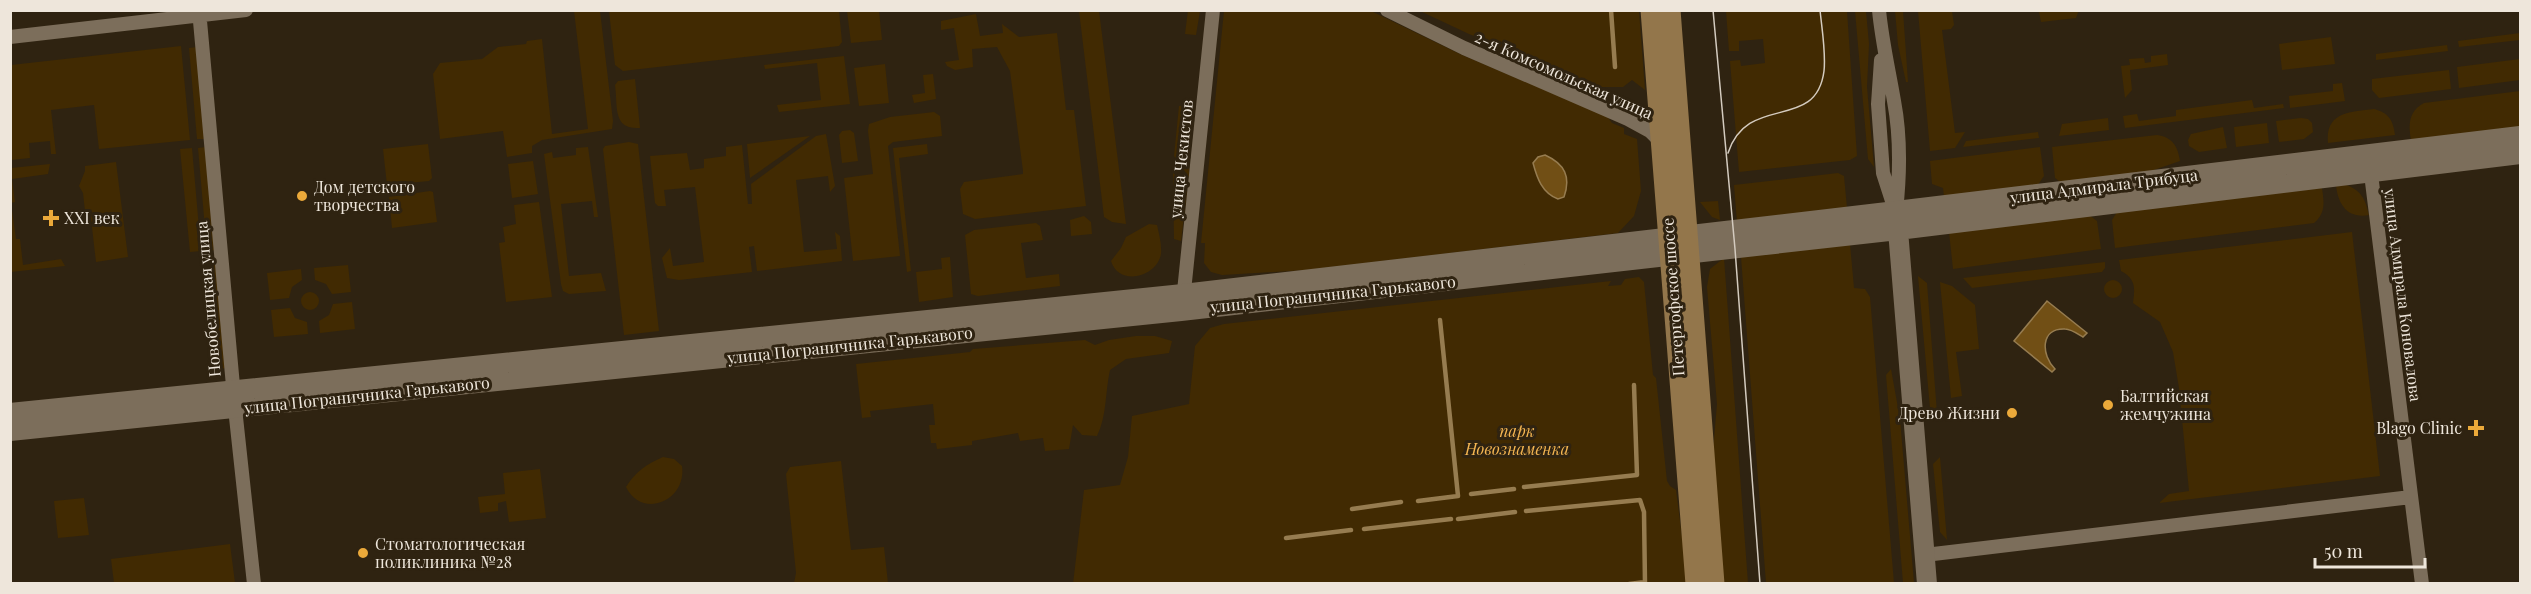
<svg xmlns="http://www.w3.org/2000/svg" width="2531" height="594" viewBox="0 0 2531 594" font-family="'Playfair Display',serif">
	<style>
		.green { fill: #412a02 }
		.water { fill: #714f15; stroke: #967c50; stroke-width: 1.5 }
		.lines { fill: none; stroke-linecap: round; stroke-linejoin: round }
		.stream { stroke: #967c50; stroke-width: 4.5 }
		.street { stroke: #7c6e5b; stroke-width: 14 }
		.secondary { stroke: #7c6e5b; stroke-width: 20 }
		.primary { stroke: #93764b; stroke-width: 21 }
		.tram { stroke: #d4cbbf; stroke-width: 1.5 }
		.poi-dot { fill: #eba93a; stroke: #2f2311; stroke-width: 2 }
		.labels { text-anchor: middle; stroke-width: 6; stroke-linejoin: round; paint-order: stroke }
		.street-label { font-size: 16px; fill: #eee6db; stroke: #2f2311 }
		.poi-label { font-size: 16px; fill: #eee6db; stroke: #2f2311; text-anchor: start }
		.park-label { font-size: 16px; font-style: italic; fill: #f5b652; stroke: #2f2311 }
	</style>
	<rect width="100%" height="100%" fill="#2f2311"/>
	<path class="green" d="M1188,10L1200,11L1196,35L1185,34Z
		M2079,10L2076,18L2041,22L2039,12Z
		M574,11H600L613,121L612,129L542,140L532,146V153L507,157L503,131L440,139L433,74L440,63L482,59L498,47L526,44L527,41L542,39L552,134L588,129Z
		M609,11H839L842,42L839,46L623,71L615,65Z
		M847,11H879L882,40L851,43Z
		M1079,11H1099L1126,224L1112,222L1104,217Z
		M1224,11H1371L1462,55L1607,116L1612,123L1624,128V134L1637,139L1641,191L1634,216L1618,233L1307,270L1222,275L1211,272L1204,263L1205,243H1201Z
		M1420,11H1639L1645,90L1632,80L1623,87H1600L1469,34Z
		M1726,11H1847L1857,156L1850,160L1739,172L1730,61L1740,60L1741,66L1765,63L1763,39L1739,41V51H1729Z
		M1855,11H1866L1869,44L1867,87L1874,167L1868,159Z
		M1895,11H1903L1908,82H1906L1898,45Z
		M1918,11H1952L1954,25L1951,29L1942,30L1955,133L1965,132L1955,148L1930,151Z
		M976,14L980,36L1003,33L1002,24L1019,37L1057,33L1066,110H1074L1086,206L975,219L963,214L960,189L964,182L1023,174V171L1010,71L997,47L972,49L973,67L955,70L947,66L945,62L959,60L954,28L941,30V21Z
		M2520,33V40L2459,47L2458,41Z
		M2331,37L2335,64L2282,70L2279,44Z
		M2447,45L2448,51L2376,60V54Z
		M181,46L190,140L99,149L94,105L51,110L56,154H51L50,141L29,143L30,158L11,160V65Z
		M197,47L205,139H197L189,48Z
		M2167,54L2168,65L2130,70L2132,90L2125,98L2121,66L2130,65L2129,59L2144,58L2145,63L2151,62V56Z
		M844,56L850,104L779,112L777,105L821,100L817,63L765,69L764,65Z
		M2520,59V80L2459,88L2457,67Z
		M885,64L889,103L859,106L854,68Z
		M2449,70L2451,89L2379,98L2372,90V79Z
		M933,74L936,99L914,103L912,95L925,93L923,75Z
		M635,79L640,128C612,130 618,106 615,85L618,81Z
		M2342,83L2345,101L2290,108L2289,96L2333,91V84Z
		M2520,91V127L2411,140C2408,124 2409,111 2424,103Z
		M2252,100L2254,108L2283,104L2284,108L2125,128L2123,116L2137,114L2139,121L2176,116V110Z
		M1179,106H1189V177L1174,156Z
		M2374,109C2389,113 2393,120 2395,135L2328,143C2325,112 2350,112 2374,109Z
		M934,112L940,116L942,136L893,142L888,146L900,256L853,261L844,178L873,174L868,131L869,124L890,117Z
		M2108,118L2109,130L2059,136L2062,124Z
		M2301,118L2308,119L2312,123L2313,132L2304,139L2279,142L2276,121Z
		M2267,123L2269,143L2236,147L2234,127Z
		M2223,127L2227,148L2199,152L2189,146L2188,140L2191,134Z
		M850,130L854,133L858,161L842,163L839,135L842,131Z
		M2038,132L2039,138L1963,147L1966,141Z
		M826,134L835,186L830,192L828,176L796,180L804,252L837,249L835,232L840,236L842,261L757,271L754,246L749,247L752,272L679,280L667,278L662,258L670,248L673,266L704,262L695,187L664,190L666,206H658L655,203L650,156L687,153L690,170L704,168V159L726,156V147L742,145L748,204H752L751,184L816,136Z
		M2157,135C2172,137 2178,146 2180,161L2142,174L2063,184L2055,178L2052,147Z
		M810,136L750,178L747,144Z
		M629,142L638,144L659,331L624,335L603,149L605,146Z
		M428,144L432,178L429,181L387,185L383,149Z
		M927,144L928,154L899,158L911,271L907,272L893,148Z
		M206,147L215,250L207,251L198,148Z
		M588,147L598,217H594L592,201L561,204L569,276L601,273L606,291L569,294L563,291L561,284L544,154L552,152L553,158L576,155V148Z
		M2040,147L2044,176L2037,186L1944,197L1943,188L1932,184L1930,161Z
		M192,148L201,251L190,252L180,149Z
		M533,161L538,194L512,198L508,164Z
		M116,162L128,257L96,262L90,210L85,211L83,193L79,186L85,171V166Z
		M50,164L48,174L12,179L15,202L11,203L16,239H20L23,265L61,259L65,266L11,272V168Z
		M1173,172L1187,192L1181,241L1174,239Z
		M1838,173L1844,176L1847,208L1737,222L1734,185Z
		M2344,184C2361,190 2365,198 2369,215C2348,219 2338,205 2336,185Z
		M2322,188C2324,202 2326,213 2314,223L2115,248L2112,220L2117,212Z
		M430,191L433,192L437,222L392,228L389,197Z
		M1718,201L1720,220L1712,217L1700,202Z
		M539,202L552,297L506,302L499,243L505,242L503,227L516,224L514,205Z
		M2089,215L2097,221L2101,249L1953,269L1949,232Z
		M1084,216L1091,222L1092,234L1071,236L1070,220Z
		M1036,223L1040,226L1043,240L1021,243L1026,278L1059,274L1060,286L978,296L971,294L965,235L974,230Z
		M1149,224L1157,225C1159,234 1162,245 1161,254C1157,277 1119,287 1111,261L1121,248L1126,237Z
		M2352,232L2380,476L2159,503L2169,494L2189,491L2179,388L2173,352L2160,322L2133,303C2135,288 2136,279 2121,271L2119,260Z
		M1850,244L1854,288L1865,289L1870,297L1894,583H1766L1741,257Z
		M950,257L953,297L919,302L916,272L942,269L941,258Z
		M1724,258L1748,583H1722L1712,463L1717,404L1707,287L1710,269Z
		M2105,262V268L2102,272L1972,288L1963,278Z
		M216,265L226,368L221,369L211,266Z
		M348,265L351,292L332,294L326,284L315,280L314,268Z
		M301,269L302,280L292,287L289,298L270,300L267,273Z
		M1918,276L1927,283L1937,413L1930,408Z
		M1639,277L1644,282L1653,375L1656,378L1667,481L1670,486L1676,490L1688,583L1073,584L1084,490L1120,485L1128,457L1132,416L1189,404L1195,346L1210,328L1224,324L1611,281L1608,286L1621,285L1625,279Z
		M2104 289a9 9 0 1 1 18 0a9 9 0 1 1-18 0Z
		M1940,282L1952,286L1975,305L1979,349L1956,352L1962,396L1951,398Z
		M301 301a9 9 0 1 1 18 0a9 9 0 1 1-18 0Z
		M352,302L355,329L320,333L319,321L329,315L333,304Z
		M290,308L295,318L307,322L308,334L274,337L271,310Z
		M1136,336H1155L1172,341L1169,353L1126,359L1110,370C1105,392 1107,416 1097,436L1082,435L1073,425L1069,449L1045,451L1043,438L1020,441L1018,433L972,441V445L937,449L936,443H931L929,425H935L933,404L870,411L871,417L862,418L856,364L970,352L973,349L1085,340L1095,345L1109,340Z
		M1891,369L1900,419L1914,583H1903L1886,375Z
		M663,457L674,459L682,466C687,502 641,519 626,487C635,472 647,464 663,457Z
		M1940,457L1947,540L1940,532L1933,464Z
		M841,461L851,550L884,547L888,583H794L796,573L786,474L790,467Z
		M540,469L546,518L509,522L506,501L498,503V511L480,513L478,497L505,494L503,473Z
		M84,498L89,535L58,538L54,501Z
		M230,544L235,583H114L111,559Z"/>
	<path class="water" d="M1545,155C1565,164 1571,177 1564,197L1558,199C1542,193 1537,178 1533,163L1538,157Z
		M2047,301L2087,333L2083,337C2078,334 2071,329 2065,329C2040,328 2041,355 2055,369L2052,372L2014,341Z"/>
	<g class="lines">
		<path class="stream" d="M1611,10L1615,67
			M1524,487L1637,475L1634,385
			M1471,494L1514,489
			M1418,501L1458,496L1440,320
			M1352,509L1401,502
			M1526,511L1640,500L1644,512L1645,584
			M1458,519L1515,512
			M1364,529L1451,519
			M1286,538L1351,530
			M1629,584L1645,582"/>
		<path class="street" d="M199,10L235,408L254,584
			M1387,10L1464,48L1628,119L1650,131L1660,141
			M1879,10C1882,42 1889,71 1894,101C1901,138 1900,175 1896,211
			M10,37L246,10
			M1881,60L1878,104L1883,173L1894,207
			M2370,166L2422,584
			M1183,301L1213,10
			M1925,555L2411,497"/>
		<path class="secondary" d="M1897,218L1927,584
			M10,413L1183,294L1896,211L2520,136
			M10,431L1181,311L1898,230L2520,154"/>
		<path class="primary" d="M1651,10L1696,584
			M1670,10L1714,584"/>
		<path class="tram" d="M1713,10L1735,249L1760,584
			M1728,153C1748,92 1816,133 1824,71C1826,52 1822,30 1820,10"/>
	</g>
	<g class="poi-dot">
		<circle cx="302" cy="196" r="6"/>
		<path d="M48 209h6v6h6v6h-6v6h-6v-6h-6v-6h6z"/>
		<circle cx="2108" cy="405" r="6"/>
		<circle cx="2012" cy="413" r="6"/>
		<path d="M2473 419h6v6h6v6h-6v6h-6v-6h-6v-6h6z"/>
		<circle cx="363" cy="553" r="6"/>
	</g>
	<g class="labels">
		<g class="street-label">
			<text transform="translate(1564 75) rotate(24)" y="6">2-я Комсомольская улица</text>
			<text transform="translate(1181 159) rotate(-84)" y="6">улица Чекистов</text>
			<text transform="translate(2104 186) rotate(-7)" y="6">улица Адмирала Трибуца</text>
			<text transform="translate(1333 294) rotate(-6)" y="6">улица Пограничника Гарькавого</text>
			<text transform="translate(2403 295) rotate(83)" y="6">улица Адмирала Коновалова</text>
			<text transform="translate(1673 297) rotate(-94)" y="6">Петергофское шоссе</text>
			<text transform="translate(208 299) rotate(-95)" y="6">Новобелицкая улица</text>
			<text transform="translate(850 345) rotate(-6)" y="6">улица Пограничника Гарькавого</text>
			<text transform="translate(367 395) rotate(-6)" y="6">улица Пограничника Гарькавого</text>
		</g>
		<g class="poi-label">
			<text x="314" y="193">Дом детского<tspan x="314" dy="18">творчества</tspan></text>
			<text x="64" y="224">XXI век</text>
			<text x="2120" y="402">Балтийская<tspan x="2120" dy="18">жемчужина</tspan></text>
			<text x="2000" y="419" text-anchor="end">Древо Жизни</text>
			<text x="2462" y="434" text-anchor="end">Blago Clinic</text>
			<text x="375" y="550">Стоматологическая<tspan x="375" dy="18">поликлиника №28</tspan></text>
		</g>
		<g class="park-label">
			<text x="1517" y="437">парк<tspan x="1517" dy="18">Новознаменка</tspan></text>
		</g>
	</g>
	<rect width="2531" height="594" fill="none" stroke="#eee6db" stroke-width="24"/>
	<path d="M2315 558v9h110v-9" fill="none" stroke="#eee6db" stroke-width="3"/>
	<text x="2324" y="558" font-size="18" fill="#eee6db" stroke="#2f2311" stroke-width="4.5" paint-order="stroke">50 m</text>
</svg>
